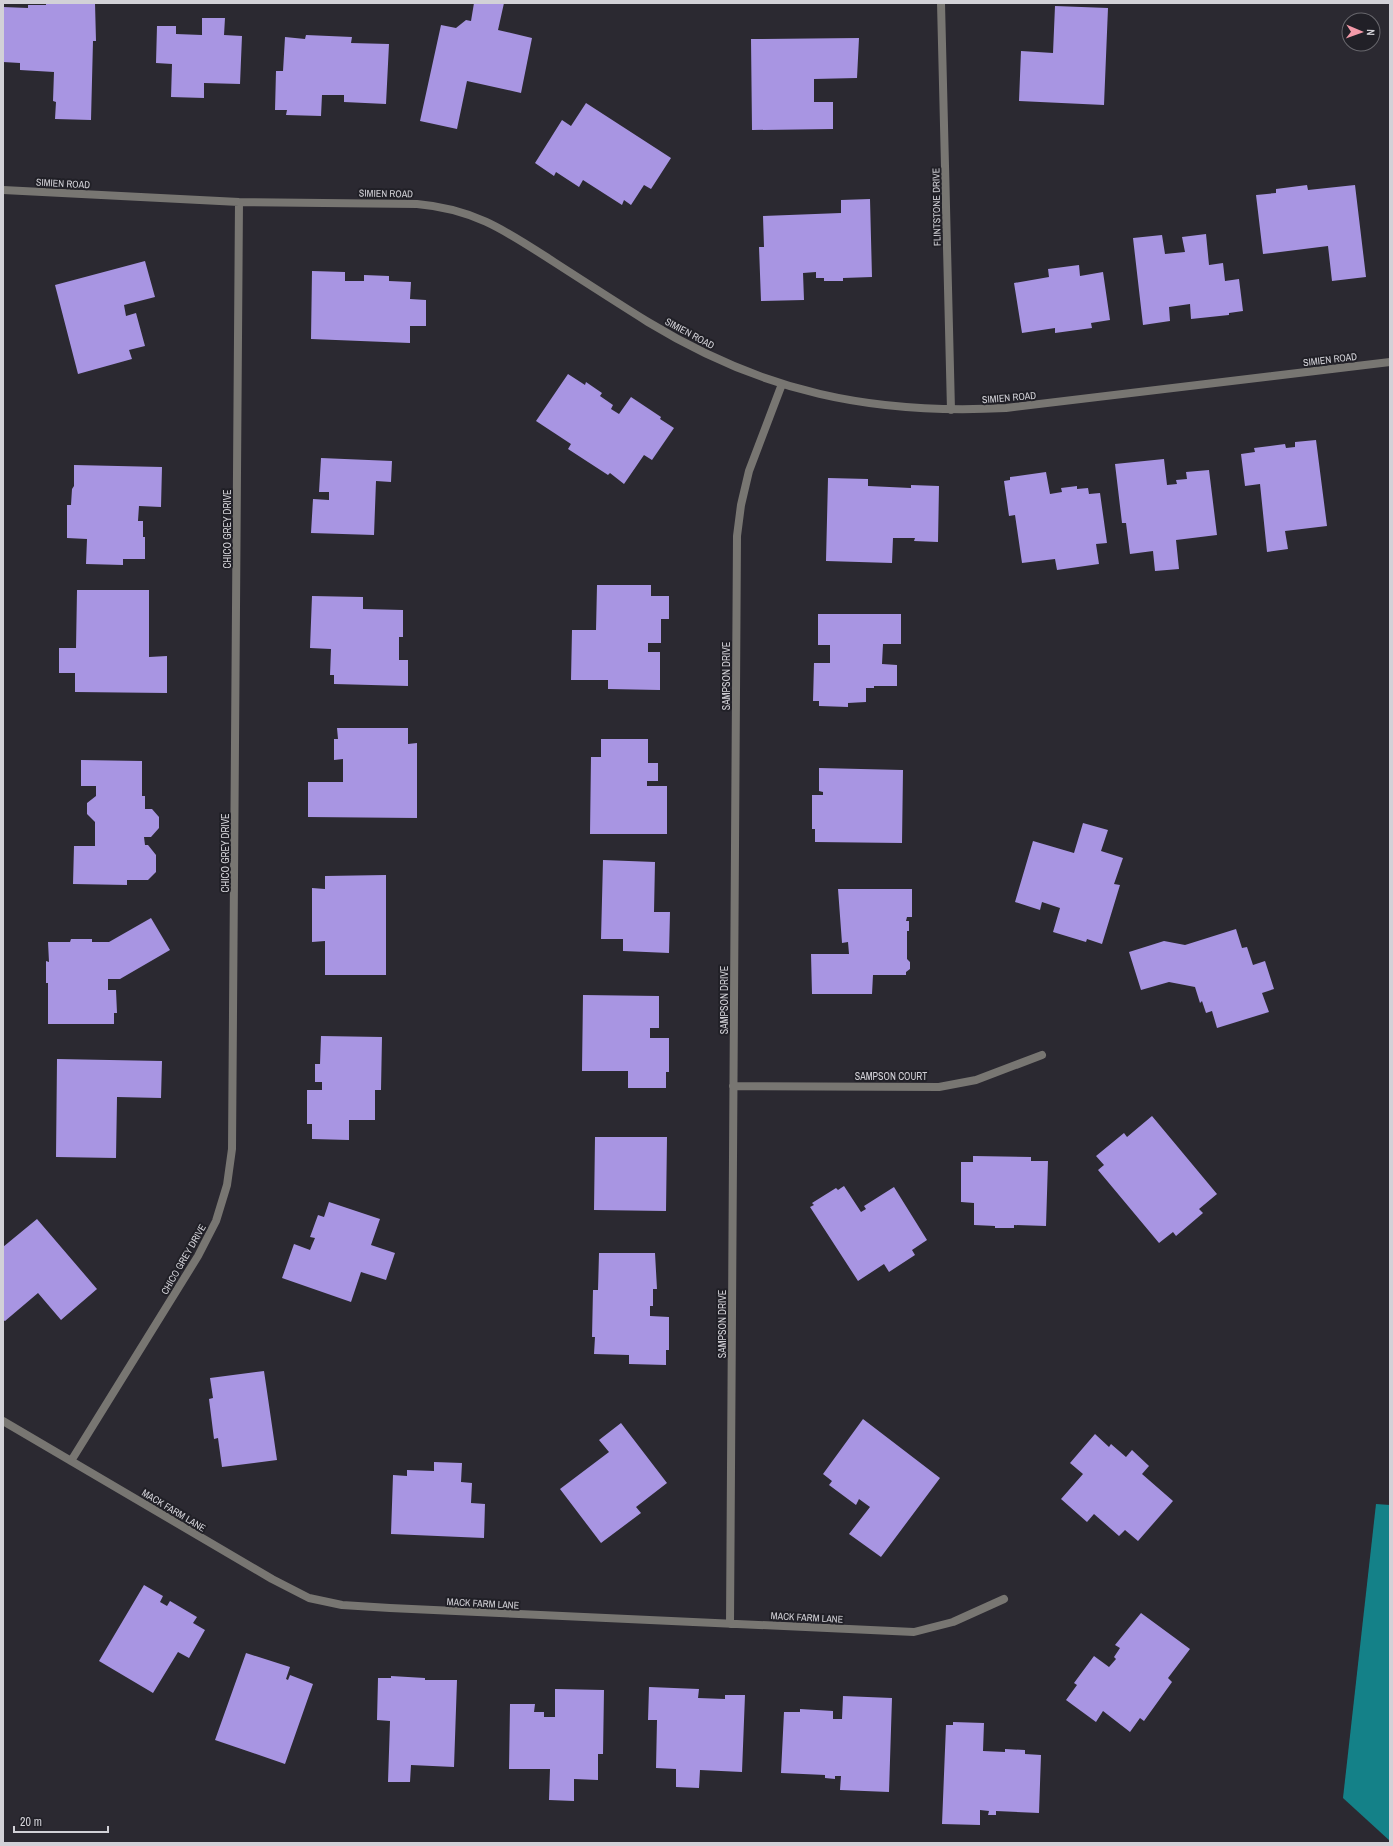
<svg xmlns="http://www.w3.org/2000/svg" width="1393" height="1846" viewBox="0 0 1393 1846" font-family="'Archivo Narrow',sans-serif">
	<style>
		.water { fill: #148188 }
		.building { fill: #a895e2 }
		.lines { fill: none; stroke-linecap: round; stroke-linejoin: round }
		.street { stroke: #787672; stroke-width: 8 }
		.labels { text-anchor: middle; stroke-width: 4; stroke-linejoin: round; paint-order: stroke }
		.street-label { font-size: 10px; fill: #d2d1d7; stroke: #212027 }
	</style>
	<rect width="100%" height="100%" fill="#2b2931"/>
	<path class="water" d="M1376,1504L1390,1505V1841L1343,1798Z"/>
	<path class="building" d="M46,3H95L96,41H93L91,120L55,119L56,102L53,101L54,72L20,70V63L3,62V7L28,8V5H46Z
		M474,3H504L498,30L532,38L521,93L467,81L457,129L420,121L441,25L456,28L466,20L471,21Z
		M1055,6L1108,8L1104,105L1019,101L1021,51L1053,53Z
		M202,18H225L224,35L242,36L240,84L204,83V98L171,97L172,64L156,63L157,26H176V34L202,35Z
		M306,35L352,37L351,43L389,44L386,104L344,102V95H322L321,116L286,115L287,110H275L276,71H283L285,37L305,39Z
		M859,38L857,78L814,79V102H833V129L752,130L751,39Z
		M586,103L671,158L651,189L644,185L631,205L624,200L622,205L583,180L579,187L556,172L554,176L535,163L562,120L571,126Z
		M1307,185L1308,190L1355,185L1366,277L1332,281L1328,246L1263,254L1256,195L1276,193V189Z
		M870,199L872,277L843,278V281H824V278H816V272L803,273L804,300L761,301L759,247H764L763,216L841,213V200Z
		M1206,234L1209,265L1223,263L1225,281L1239,279L1243,311L1229,313V315L1191,319L1190,304L1169,307L1170,321L1143,325L1133,238L1162,235L1165,254L1185,252L1182,237Z
		M145,261L155,297L124,305L126,316L136,313L145,346L129,350L132,359L78,374L55,285Z
		M1079,265L1080,276L1103,272L1110,320L1091,323L1092,328L1055,333V328L1022,333L1014,283L1049,277L1048,269Z
		M312,271L345,272V281H364V275L389,276V281L411,282L410,299L426,300V326H410V343L311,339Z
		M568,374L585,385L586,382L602,393L600,396L613,405L611,409L619,414L631,397L661,417L660,419L674,428L652,460L644,455L624,484L610,473L608,475L568,449L571,444L536,421Z
		M1316,440L1327,526L1285,531L1288,549L1267,552L1260,484L1245,486L1241,454L1255,452L1254,448L1285,444L1286,448L1295,447V442Z
		M321,458L392,461L391,482L376,481L374,535L311,533L313,499L329,500V492H319Z
		M1164,459L1167,485L1177,484L1176,480L1187,479L1186,472L1209,470L1217,535L1176,540L1179,569L1155,571L1153,551L1130,554L1126,523H1122L1115,464Z
		M74,465L162,467L161,507L139,506L138,521H143V537H145V559H123V565L86,564L87,539L67,538V505H71L72,489L74,486Z
		M1046,472L1050,494L1062,492L1061,488L1077,486V489L1088,488L1089,494L1100,493L1107,543L1096,544L1099,564L1057,570L1055,559L1022,563L1015,515L1009,516L1004,481L1010,480V477Z
		M828,478L868,479V486L911,488V485L939,486L938,542L914,541L915,538H893L892,563L826,561Z
		M597,585H651V596H669V619H661V643H648V652H660V690L608,689V680H571L572,630H596Z
		M77,590H149V657L167,656V693L75,692V673H59V648H76Z
		M312,596L363,597V609L403,610V637H399V660H408V686L334,684V675H330L331,649L310,648Z
		M818,614H901V644H883L882,664L897,665V686H874V688H866V702L848,703V707L819,706V701H813L814,663H830V645H818Z
		M337,728H408V744L417,743V818L308,817V782H343V759L334,760V739H338Z
		M601,739H648V763H658V781H647V786H667V834H590L591,757H601Z
		M81,760L142,761V796H145V809H152L159,817V828L151,837H144L145,845H148L156,855V872L148,880H127V885L73,884L74,846H95V822L87,814V803L96,796V786H81Z
		M819,768L903,770L902,843L815,842V829H812V795H823V792L819,791Z
		M1083,823L1108,830L1101,851L1123,858L1114,884L1120,885L1102,944L1087,939L1086,942L1053,932L1060,908L1042,902L1040,910L1015,902L1033,841L1074,853Z
		M603,860L655,862L654,912H670L669,953L623,951V939H601Z
		M386,875V975H325V941L312,942V888L325,889V876Z
		M838,889H912V917H907L906,921H909V931H907V959L910,962V969L906,972V975H873L872,994H812L811,954H849L848,942L842,943Z
		M151,918L170,950L120,979H108V990H116L117,1013H114V1024H48V983H46V961L49,962L48,942H70L71,939H92V942H109Z
		M1236,929L1242,948L1247,947L1253,965L1265,961L1274,989L1262,993L1269,1012L1217,1028L1212,1011L1206,1013L1202,1001L1200,1003L1195,987L1169,982L1141,990L1129,952L1164,941L1185,945Z
		M583,995L659,996V1028H650V1038H669V1072H666V1088H628V1071H582Z
		M321,1036L382,1037L381,1090H375V1120H349V1140L312,1139V1124H307V1090H322V1082H315V1064H320Z
		M57,1059L162,1061L161,1098L117,1097L116,1158L56,1157Z
		M1152,1116L1217,1194L1199,1209L1203,1213L1176,1236L1173,1232L1159,1243L1098,1170L1104,1165L1096,1156L1124,1133L1127,1137Z
		M595,1137H667L666,1211L594,1210Z
		M973,1156L1031,1157V1161H1048L1046,1226L1014,1225V1228H995V1226L974,1225V1203L961,1202V1162H973Z
		M844,1186L861,1212L866,1209L864,1206L894,1187L927,1240L912,1250L915,1255L889,1272L884,1264L858,1281L810,1207L814,1205L812,1203L836,1188L838,1190Z
		M329,1202L380,1219L371,1245L395,1253L386,1280L361,1272L351,1302L282,1278L294,1244L310,1250L315,1238L310,1237L318,1215L324,1217Z
		M37,1219L97,1289L61,1320L38,1293L5,1321L3,1320V1247Z
		M599,1253H655L657,1289H653V1306H650V1316L669,1317V1350H666V1365L629,1364V1355L594,1354L595,1337H592L593,1290H598Z
		M264,1371L277,1460L222,1467L218,1438L214,1439L209,1399L213,1398L210,1378Z
		M863,1419L940,1478L881,1557L849,1534L870,1507L859,1499L856,1505L829,1485L832,1481L823,1474Z
		M621,1423L667,1483L636,1507L641,1513L601,1543L560,1489L609,1452L599,1440Z
		M1095,1434L1109,1447L1111,1444L1126,1457L1132,1450L1149,1466L1142,1474L1173,1501L1138,1541L1125,1530L1119,1536L1094,1514L1087,1522L1061,1499L1083,1474L1070,1463Z
		M434,1462L462,1463L461,1482L472,1483L471,1503L485,1504L484,1538L391,1534L393,1475L407,1476V1470L434,1471Z
		M144,1585L163,1596L160,1602L167,1606L170,1601L197,1617L193,1623L205,1630L189,1658L178,1652L153,1693L99,1661Z
		M1141,1613L1190,1649L1168,1678L1172,1682L1144,1721L1140,1718L1130,1732L1103,1711L1096,1722L1066,1700L1077,1685L1074,1683L1094,1656L1109,1667L1116,1659L1114,1657L1120,1648L1115,1645Z
		M246,1653L290,1667L286,1679L288,1680L290,1675L313,1684L285,1764L215,1740Z
		M391,1676L425,1678V1680H457L454,1767L411,1765L410,1782H388L390,1721L377,1720L378,1678H391Z
		M649,1687L699,1689L698,1698L725,1699V1695H745L742,1772L700,1770L699,1788L676,1787V1769L656,1768L657,1720H648Z
		M555,1689L604,1690L603,1754H598V1780L574,1779V1801L549,1800L550,1769H509L510,1704H535L534,1712H544V1717H555Z
		M843,1696L892,1698L889,1792L840,1790L841,1776H835V1779L825,1778V1775L781,1773L784,1712H800V1709L833,1711V1719H842Z
		M953,1722L984,1723L983,1751L1005,1752V1749L1025,1750V1754L1041,1755L1039,1813L996,1811V1815H988L989,1811L980,1810V1825L942,1824L946,1725H953Z"/>
	<g class="lines">
		<path class="street" d="M941,3L951,410
			M3,190L239,202L417,204C475,209 506,231 554,262C585,282 616,302 648,322C763,392 871,415 1006,408L1390,362
			M733,1086L939,1087L976,1080L1042,1055
			M3,1421L272,1579L309,1598L342,1605L390,1608L914,1632L953,1622L1004,1599
			M71,1461L198,1256L216,1221L227,1185L232,1149L239,202
			M730,1624L737,536L741,505L749,471L782,384"/>
	</g>
	<g class="labels">
		<g class="street-label">
			<text transform="translate(63 183) rotate(3)" y="4">SIMIEN ROAD</text>
			<text transform="translate(386 193) rotate(1)" y="4">SIMIEN ROAD</text>
			<text transform="translate(936 207) rotate(-91)" y="4">FLINTSTONE DRIVE</text>
			<text transform="translate(690 333) rotate(28)" y="4">SIMIEN ROAD</text>
			<text transform="translate(1330 359) rotate(-7)" y="4">SIMIEN ROAD</text>
			<text transform="translate(1009 397) rotate(-5)" y="4">SIMIEN ROAD</text>
			<text transform="translate(227 529) rotate(-90)" y="4">CHICO GREY DRIVE</text>
			<text transform="translate(726 676) rotate(-90)" y="4">SAMPSON DRIVE</text>
			<text transform="translate(225 853) rotate(-90)" y="4">CHICO GREY DRIVE</text>
			<text transform="translate(724 1000) rotate(-90)" y="4">SAMPSON DRIVE</text>
			<text x="891" y="1080">SAMPSON COURT</text>
			<text transform="translate(183 1259) rotate(-60)" y="4">CHICO GREY DRIVE</text>
			<text transform="translate(722 1324) rotate(-90)" y="4">SAMPSON DRIVE</text>
			<text transform="translate(174 1510) rotate(31)" y="4">MACK FARM LANE</text>
			<text transform="translate(483 1603) rotate(3)" y="4">MACK FARM LANE</text>
			<text transform="translate(807 1617) rotate(3)" y="4">MACK FARM LANE</text>
		</g>
	</g>
	<rect width="1393" height="1846" fill="none" stroke="#d2d1d7" stroke-width="8"/>
	<g transform="translate(1361 32) rotate(92)"><circle r="19" fill="#212027" stroke="#68676d"/>
	<path d="M0-3L7 15L0 10L-7 15Z" fill="#f39aa9"/>
	<text y="-6" font-size="11" font-weight="bold" text-anchor="middle" fill="#d2d1d7">N</text>
	</g>
	<path d="M14 1826v6h94v-6" fill="none" stroke="#d2d1d7" stroke-width="2"/>
	<text x="20" y="1826" font-size="12" fill="#d2d1d7" stroke="#212027" stroke-width="3" paint-order="stroke">20 m</text>
</svg>
